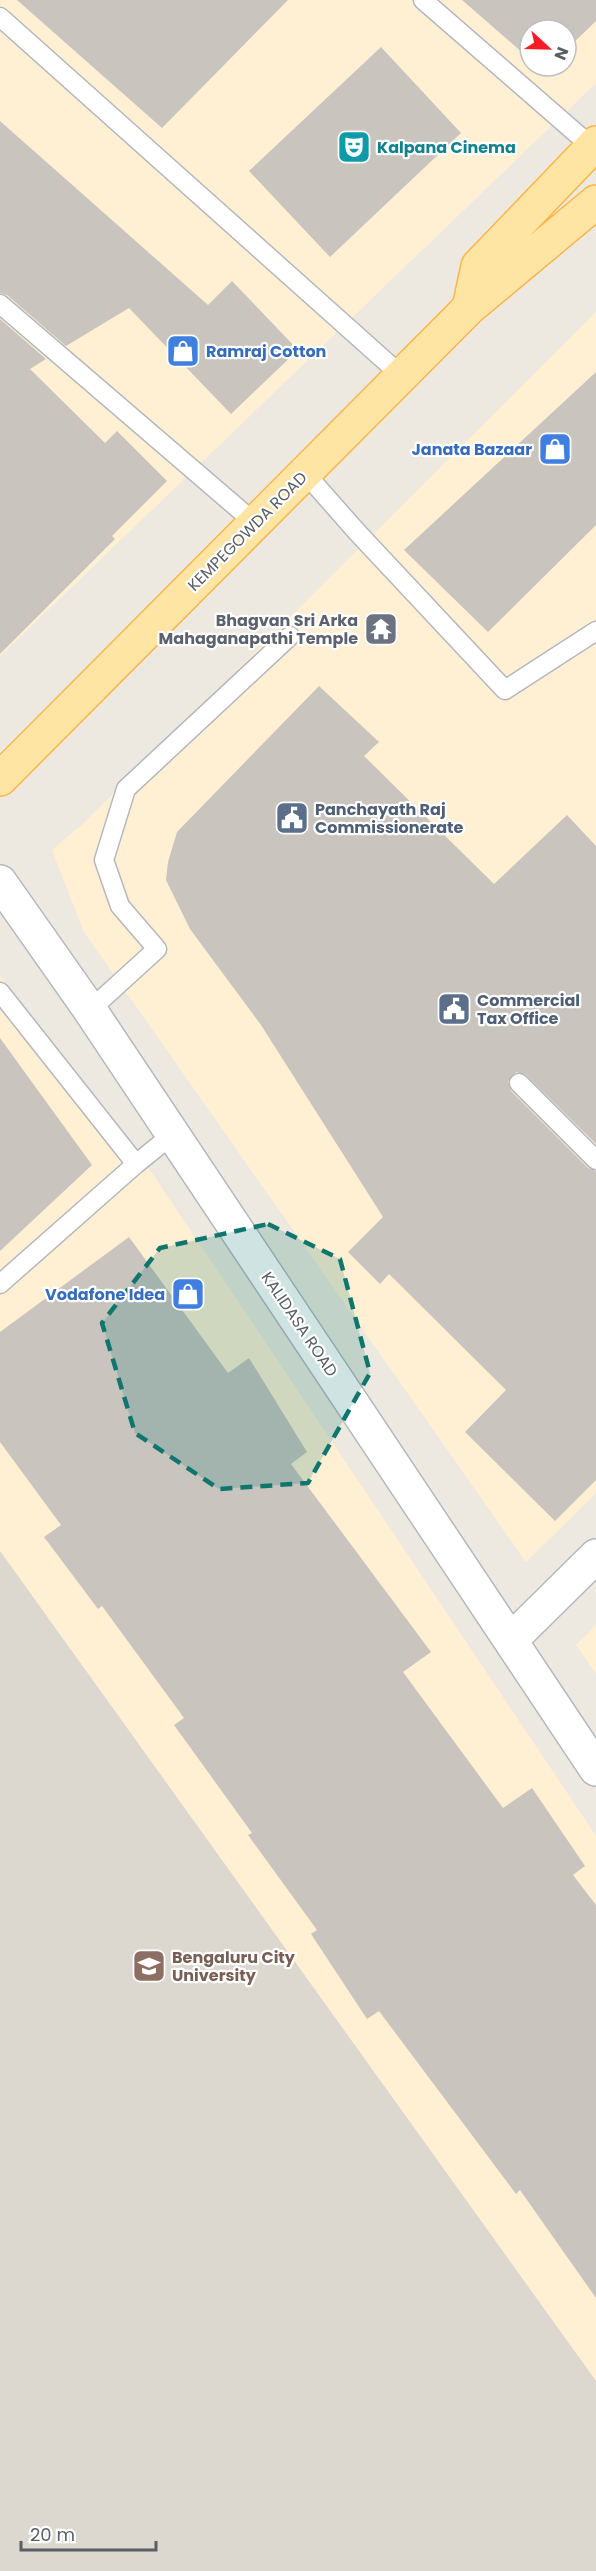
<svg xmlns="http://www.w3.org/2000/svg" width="596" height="2571" viewBox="0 0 596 2571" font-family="Poppins,sans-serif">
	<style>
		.commercial { fill: #fff0d4; fill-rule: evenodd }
		.education { fill: #ddd8cf }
		.building { fill: #c9c4be }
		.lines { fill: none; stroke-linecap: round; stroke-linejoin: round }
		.service-casing { stroke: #b4b8bd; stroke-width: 21 }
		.minor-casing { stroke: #b4b8bd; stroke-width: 36 }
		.tertiary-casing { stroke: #b4b8bd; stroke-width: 36 }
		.primary-casing { stroke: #feb549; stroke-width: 36 }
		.service { stroke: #fff; stroke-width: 18 }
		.minor { stroke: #fff; stroke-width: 33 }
		.tertiary { stroke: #fff; stroke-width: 33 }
		.primary { stroke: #ffe5a4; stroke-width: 33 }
		.marked { fill: #0f766e; fill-opacity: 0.2; stroke: #0f766e; stroke-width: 4.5; stroke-dasharray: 12 8; stroke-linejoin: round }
		.labels { text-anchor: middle; stroke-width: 4.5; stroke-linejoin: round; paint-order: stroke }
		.culture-label { font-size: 16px; font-weight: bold; fill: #0d838f; stroke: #fff; text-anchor: start }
		.shop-label { font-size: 16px; font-weight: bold; fill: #366cbe; stroke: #fff; text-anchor: end }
		.street-label { font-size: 16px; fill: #595f63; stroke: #fff }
		.worship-label { font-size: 16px; font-weight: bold; fill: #5b616d; stroke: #fff; text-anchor: end }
		.service-label { font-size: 16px; font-weight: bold; fill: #4e5e75; stroke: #fff; text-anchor: start }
		.education-label { font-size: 16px; font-weight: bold; fill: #785e54; stroke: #fff; text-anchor: start }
	</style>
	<rect width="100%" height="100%" fill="#eee9e0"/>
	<path class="commercial" d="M0,0H596V83L0,656ZM530,30H566V66H530Z
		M596,312V1493L526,1562L84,932L52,850L84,823Z
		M0,975L154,1176L596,1836V2381L0,1551Z
		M596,1625V1674L576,1645Z"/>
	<path class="education" d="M0,1551L596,2381V2571H0Z"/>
	<path class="building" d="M17,0H288L162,128Z
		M462,0H596V21L566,50V30H530V59Z
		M381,47L461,133L330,257L249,171Z
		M0,121L208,305L232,281L298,350L231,414L129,308L66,346L7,295L0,293Z
		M0,319L46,359L30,369L105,443L117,431L167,481L112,536L115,539L0,654Z
		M596,372V525L488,632L404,550Z
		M319,686L379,742L364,756L494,884L567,815L596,846V1144L526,1075L516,1072L508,1081L511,1091L588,1168L596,1171V1480L555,1521L465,1432L506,1390L389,1274L380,1284L348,1252L383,1217L261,1025L190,929L166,880L168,862L177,832Z
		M0,1038L92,1165L0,1251Z
		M129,1237L228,1373L249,1358L307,1452L291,1464L431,1652L403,1672L503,1808L532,1788L585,1866L573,1875L596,1905V2298L520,2190L516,2194L379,2011L367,2019L311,1934L317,1930L248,1835L252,1833L174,1725L184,1718L102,1606L98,1609L44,1537L61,1525L0,1442V1332Z"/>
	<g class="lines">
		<g class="service-casing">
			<path id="service" d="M423,0L592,147
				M0,17L402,376
				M0,304L255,523
				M305,473L357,532L505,690L596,631
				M0,992L136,1164
				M90,1010L157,949L120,906L104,860L126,789L290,636
				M519,1083L596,1160
				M0,1284L136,1164L173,1134"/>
		</g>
		<g class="minor-casing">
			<path id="minor" d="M511,1640L596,1556"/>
		</g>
		<g class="tertiary-casing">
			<path id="tertiary" d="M0,882L90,1010L596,1769"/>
		</g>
		<g class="primary-casing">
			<path id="primary" d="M469,308L478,266L596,143
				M0,779L469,308L596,202"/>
		</g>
		<use href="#service" class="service"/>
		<use href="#minor" class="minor"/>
		<use href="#tertiary" class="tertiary"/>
		<use href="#primary" class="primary"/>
	</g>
	<path class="marked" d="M268,1224L340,1259L370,1373L308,1483L219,1489L135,1433L102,1323L160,1248Z"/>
	<defs>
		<g id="theatre-square" transform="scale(1.725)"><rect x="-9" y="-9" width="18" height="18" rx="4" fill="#0f9aa8" stroke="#fff"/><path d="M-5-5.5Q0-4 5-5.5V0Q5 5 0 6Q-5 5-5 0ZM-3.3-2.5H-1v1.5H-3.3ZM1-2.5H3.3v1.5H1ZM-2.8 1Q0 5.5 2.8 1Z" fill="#fff"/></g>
		<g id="shop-square" transform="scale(1.725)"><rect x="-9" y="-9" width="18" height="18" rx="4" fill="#3f7fe0" stroke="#fff"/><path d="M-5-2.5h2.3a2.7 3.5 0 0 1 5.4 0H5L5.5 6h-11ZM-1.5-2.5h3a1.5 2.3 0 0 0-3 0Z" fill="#fff"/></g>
		<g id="temple-square" transform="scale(1.725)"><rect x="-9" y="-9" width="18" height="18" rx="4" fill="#6b7280" stroke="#fff"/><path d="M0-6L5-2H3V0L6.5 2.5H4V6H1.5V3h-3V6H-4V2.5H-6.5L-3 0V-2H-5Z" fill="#fff"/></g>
		<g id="civic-square" transform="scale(1.725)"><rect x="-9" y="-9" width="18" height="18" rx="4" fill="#5c6f8a" stroke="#fff"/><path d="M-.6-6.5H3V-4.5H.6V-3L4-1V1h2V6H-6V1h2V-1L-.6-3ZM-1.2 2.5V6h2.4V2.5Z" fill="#fff"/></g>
		<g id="university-square" transform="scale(1.725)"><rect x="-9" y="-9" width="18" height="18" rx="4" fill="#8d6e63" stroke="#fff"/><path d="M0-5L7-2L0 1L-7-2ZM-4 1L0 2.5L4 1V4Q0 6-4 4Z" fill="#fff"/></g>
	</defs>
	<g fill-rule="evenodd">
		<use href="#theatre-square" x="354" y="147"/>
		<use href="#shop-square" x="183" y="351"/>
		<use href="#shop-square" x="555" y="449"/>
		<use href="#temple-square" x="381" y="629"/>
		<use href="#civic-square" x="292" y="818"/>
		<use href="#civic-square" x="454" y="1009"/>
		<use href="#shop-square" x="188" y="1294"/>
		<use href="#university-square" x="149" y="1966"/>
	</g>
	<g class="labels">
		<g class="culture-label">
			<text x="377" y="153">Kalpana Cinema</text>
		</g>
		<g class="shop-label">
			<text x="206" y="357" text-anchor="start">Ramraj Cotton</text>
			<text x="532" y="455">Janata Bazaar</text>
			<text x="165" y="1300">Vodafone Idea</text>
		</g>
		<g class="street-label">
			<text transform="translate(247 531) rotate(-45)" y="6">KEMPEGOWDA ROAD</text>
			<text transform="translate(300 1324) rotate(56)" y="6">KALIDASA ROAD</text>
		</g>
		<g class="worship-label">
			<text x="358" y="626">Bhagvan Sri Arka<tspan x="358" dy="18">Mahaganapathi Temple</tspan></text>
		</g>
		<g class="service-label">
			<text x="315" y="815">Panchayath Raj<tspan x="315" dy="18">Commissionerate</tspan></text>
			<text x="477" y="1006">Commercial<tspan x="477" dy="18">Tax Office</tspan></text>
		</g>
		<g class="education-label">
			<text x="172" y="1963">Bengaluru City<tspan x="172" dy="18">University</tspan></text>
		</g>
	</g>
	<g transform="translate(548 48) rotate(112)"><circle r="28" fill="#ffffff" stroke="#bdbfc1" stroke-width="1.5"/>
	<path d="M0-4.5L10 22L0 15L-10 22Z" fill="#f91c26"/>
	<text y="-9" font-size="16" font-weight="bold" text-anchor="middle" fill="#595f63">N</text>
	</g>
	<path d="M21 2541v9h135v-9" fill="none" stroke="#595f63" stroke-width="3"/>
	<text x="30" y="2541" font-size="18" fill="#595f63" stroke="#ffffff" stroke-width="4.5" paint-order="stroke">20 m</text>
</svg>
